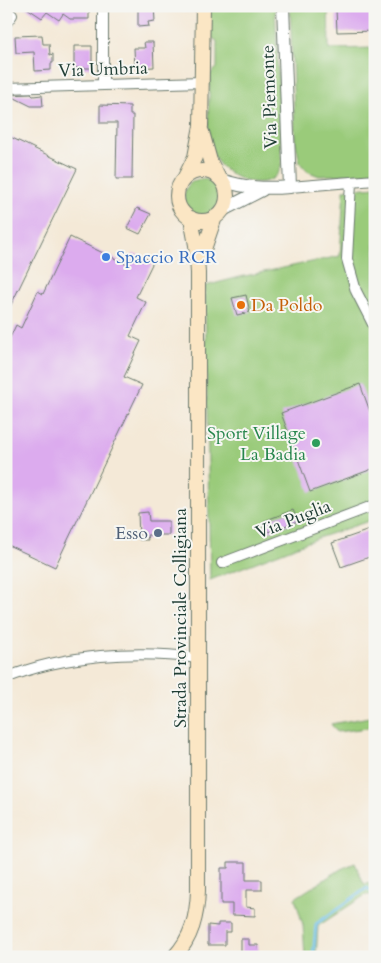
<svg xmlns="http://www.w3.org/2000/svg" width="381" height="963" viewBox="0 0 381 963" font-family="Cardo,serif">
	<style>
		.green { fill: #9acb7a; stroke: #5c8457 }
		.lines { fill: none; stroke-linecap: round; stroke-linejoin: round }
		.stream { stroke: #6ebfea; stroke-width: 3 }
		.building { fill: #dcabee }
		.minor-casing { stroke: #6a796d; stroke-width: 12 }
		.tertiary-casing { stroke: #6a796d; stroke-width: 14 }
		.secondary-casing { stroke: #6a796d; stroke-width: 16 }
		.minor { stroke: #fff; stroke-width: 10 }
		.tertiary { stroke: #fff; stroke-width: 12 }
		.secondary { stroke: #fbe6c4; stroke-width: 14 }
		.shop-dot { fill: #3f7fe0; stroke: #f6f6f2; stroke-width: 2 }
		.food-dot { fill: #e8710a; stroke: #f6f6f2; stroke-width: 2 }
		.leisure-dot { fill: #2e9e5b; stroke: #f6f6f2; stroke-width: 2 }
		.service-dot { fill: #5c6f8a; stroke: #f6f6f2; stroke-width: 2 }
		.labels { text-anchor: middle; stroke-width: 4; stroke-linejoin: round; paint-order: stroke }
		.street-label { font-size: 18px; fill: #1f3d34; stroke: #f6f6f2 }
		.shop-label { font-size: 18px; fill: #366cbe; stroke: #f6f6f2; text-anchor: start }
		.food-label { font-size: 18px; fill: #c56008; stroke: #f6f6f2; text-anchor: start }
		.leisure-label { font-size: 18px; fill: #27864d; stroke: #f6f6f2; text-anchor: end }
		.service-label { font-size: 18px; fill: #4e5e75; stroke: #f6f6f2; text-anchor: end }
	</style>
	<rect width="100%" height="100%" fill="#f6f6f2"/>
	<filter id="ink" filterUnits="userSpaceOnUse"><feTurbulence type="fractalNoise" baseFrequency=".02" numOctaves="2"/><feDisplacementMap in="SourceGraphic" scale="10" xChannelSelector="R" yChannelSelector="G"/><feConvolveMatrix kernelMatrix="1 2 1 2 8 2 1 2 1" color-interpolation-filters="sRGB"/></filter>
	<filter id="wash" filterUnits="userSpaceOnUse"><feTurbulence type="fractalNoise" baseFrequency=".0096" numOctaves="4" result="noise"/><feDisplacementMap in="SourceGraphic" scale="20" xChannelSelector="R" yChannelSelector="G"/><feGaussianBlur stdDeviation="1.12" result="paint"/><feColorMatrix in="noise" values="0 0 0 0 0 0 0 0 0 0 0 0 0 0 0 0 0 1.4 0 .05"/><feComposite in="paint" operator="in"/></filter>
	<g filter="url(#wash)">
		<rect width="100%" height="100%" fill="#f4e9d7"/>
		<path class="green" d="M208,6H275L282,161C278,198 225,181 214,156C204,131 210,100 210,74L217,68V41L207,35Z
			M290,6H328L329,49L375,48V173L319,176L307,171L300,163L295,140Z
			M184 197a18 18 0 1 1 36 0a18 18 0 1 1-36 0Z
			M375,187V519L318,538L210,580L205,286L240,277L340,256L344,190Z
			M375,716V727L337,732L331,724Z
			M355,863L364,884L375,883V898L367,894L318,926L316,957H305L303,925L295,898L341,869Z"/>
		<g class="lines">
			<path class="stream" d="M313,957L316,924L367,888L375,893"/>
		</g>
		<g id="blocks">
			<path class="building" d="M24,6H89V19H70L63,14L59,20L47,12L42,18Z
				M138,6H154L155,21L148,22L149,26L138,27Z
				M336,9H375V31L337,32Z
				M42,35L43,44H49L50,55L53,54V63H51V70L35,71L34,52L16,53L15,36Z
				M144,42H153L154,67L135,68L134,48H145Z
				M74,46H92V68H74Z
				M31,94L33,96L42,95L43,106H31L9,95Z
				M100,105L130,106V115H133L132,179H116L117,123H100Z
				M6,135L77,169L6,315Z
				M137,208L151,214L140,234L127,228Z
				M70,237L128,265L134,253L153,262L136,297L146,302L130,336L141,341L124,377L142,385L55,567L6,544V346L16,325L21,328L38,291L43,294Z
				M246,295L250,312L237,315L232,298Z
				M360,384L375,425V468L310,492L281,413Z
				M293,510L298,521L268,532L264,521Z
				M148,512L149,521H169V535H147L148,540H139L138,513Z
				M375,528V555L341,567L332,543Z
				M228,862H246V880H262V890H246V907L255,908V916L232,915V904H221V868H228Z
				M218,923H231V932H225V945H208V925L218,926Z
				M241,939H249V945H258L259,957H241Z"/>
		</g>
	</g>
	<g filter="url(#ink)">
		<use href="#blocks" fill-opacity="0" stroke="#6a796d" stroke-width="1"/>
		<g class="lines">
			<g class="minor-casing">
				<path id="minor" d="M6,23L12,15
					M103,85V6
					M6,88L202,82
					M351,182L347,259L356,291L375,328
					M290,187L375,180
					M222,563L375,505
					M6,678C64,654 137,650 198,658"/>
			</g>
			<g class="tertiary-casing">
				<path id="tertiary" d="M221,180C245,188 265,189 290,187L283,6
					M223,210L262,190"/>
			</g>
			<g class="secondary-casing">
				<path id="secondary" d="M202,132L210,161L218,177
					M177 196a25 25 0 1 1 50 0a25 25 0 1 1-50 0Z
					M185,177L195,157L201,126L203,6
					M201,258L215,217
					M174,957C192,938 197,916 198,891V273L196,245L191,218"/>
			</g>
			<use href="#minor" class="minor"/>
			<use href="#tertiary" class="tertiary"/>
			<use href="#secondary" class="secondary"/>
		</g>
	</g>
	<circle class="shop-dot" cx="106" cy="257" r="5"/>
	<circle class="food-dot" cx="241" cy="305" r="5"/>
	<circle class="leisure-dot" cx="316" cy="443" r="5"/>
	<circle class="service-dot" cx="158" cy="533" r="5"/>
	<g class="labels">
		<g class="street-label">
			<text transform="translate(103 69) rotate(-2)" y="6">Via Umbria</text>
			<text transform="translate(269 97) rotate(-92)" y="6">Via Piemonte</text>
			<text transform="translate(293 519) rotate(-21)" y="6">Via Puglia</text>
			<text transform="translate(180 618) rotate(-90)" y="6">Strada Provinciale Colligiana</text>
		</g>
		<g class="shop-label">
			<text x="116" y="263">Spaccio RCR</text>
		</g>
		<g class="food-label">
			<text x="251" y="311">Da Poldo</text>
		</g>
		<g class="leisure-label">
			<text x="306" y="439">Sport Village<tspan x="306" dy="21">La Badia</tspan></text>
		</g>
		<g class="service-label">
			<text x="148" y="539">Esso</text>
		</g>
	</g>
	<rect width="381" height="963" fill="none" stroke="#f6f6f2" stroke-width="25"/>
</svg>
